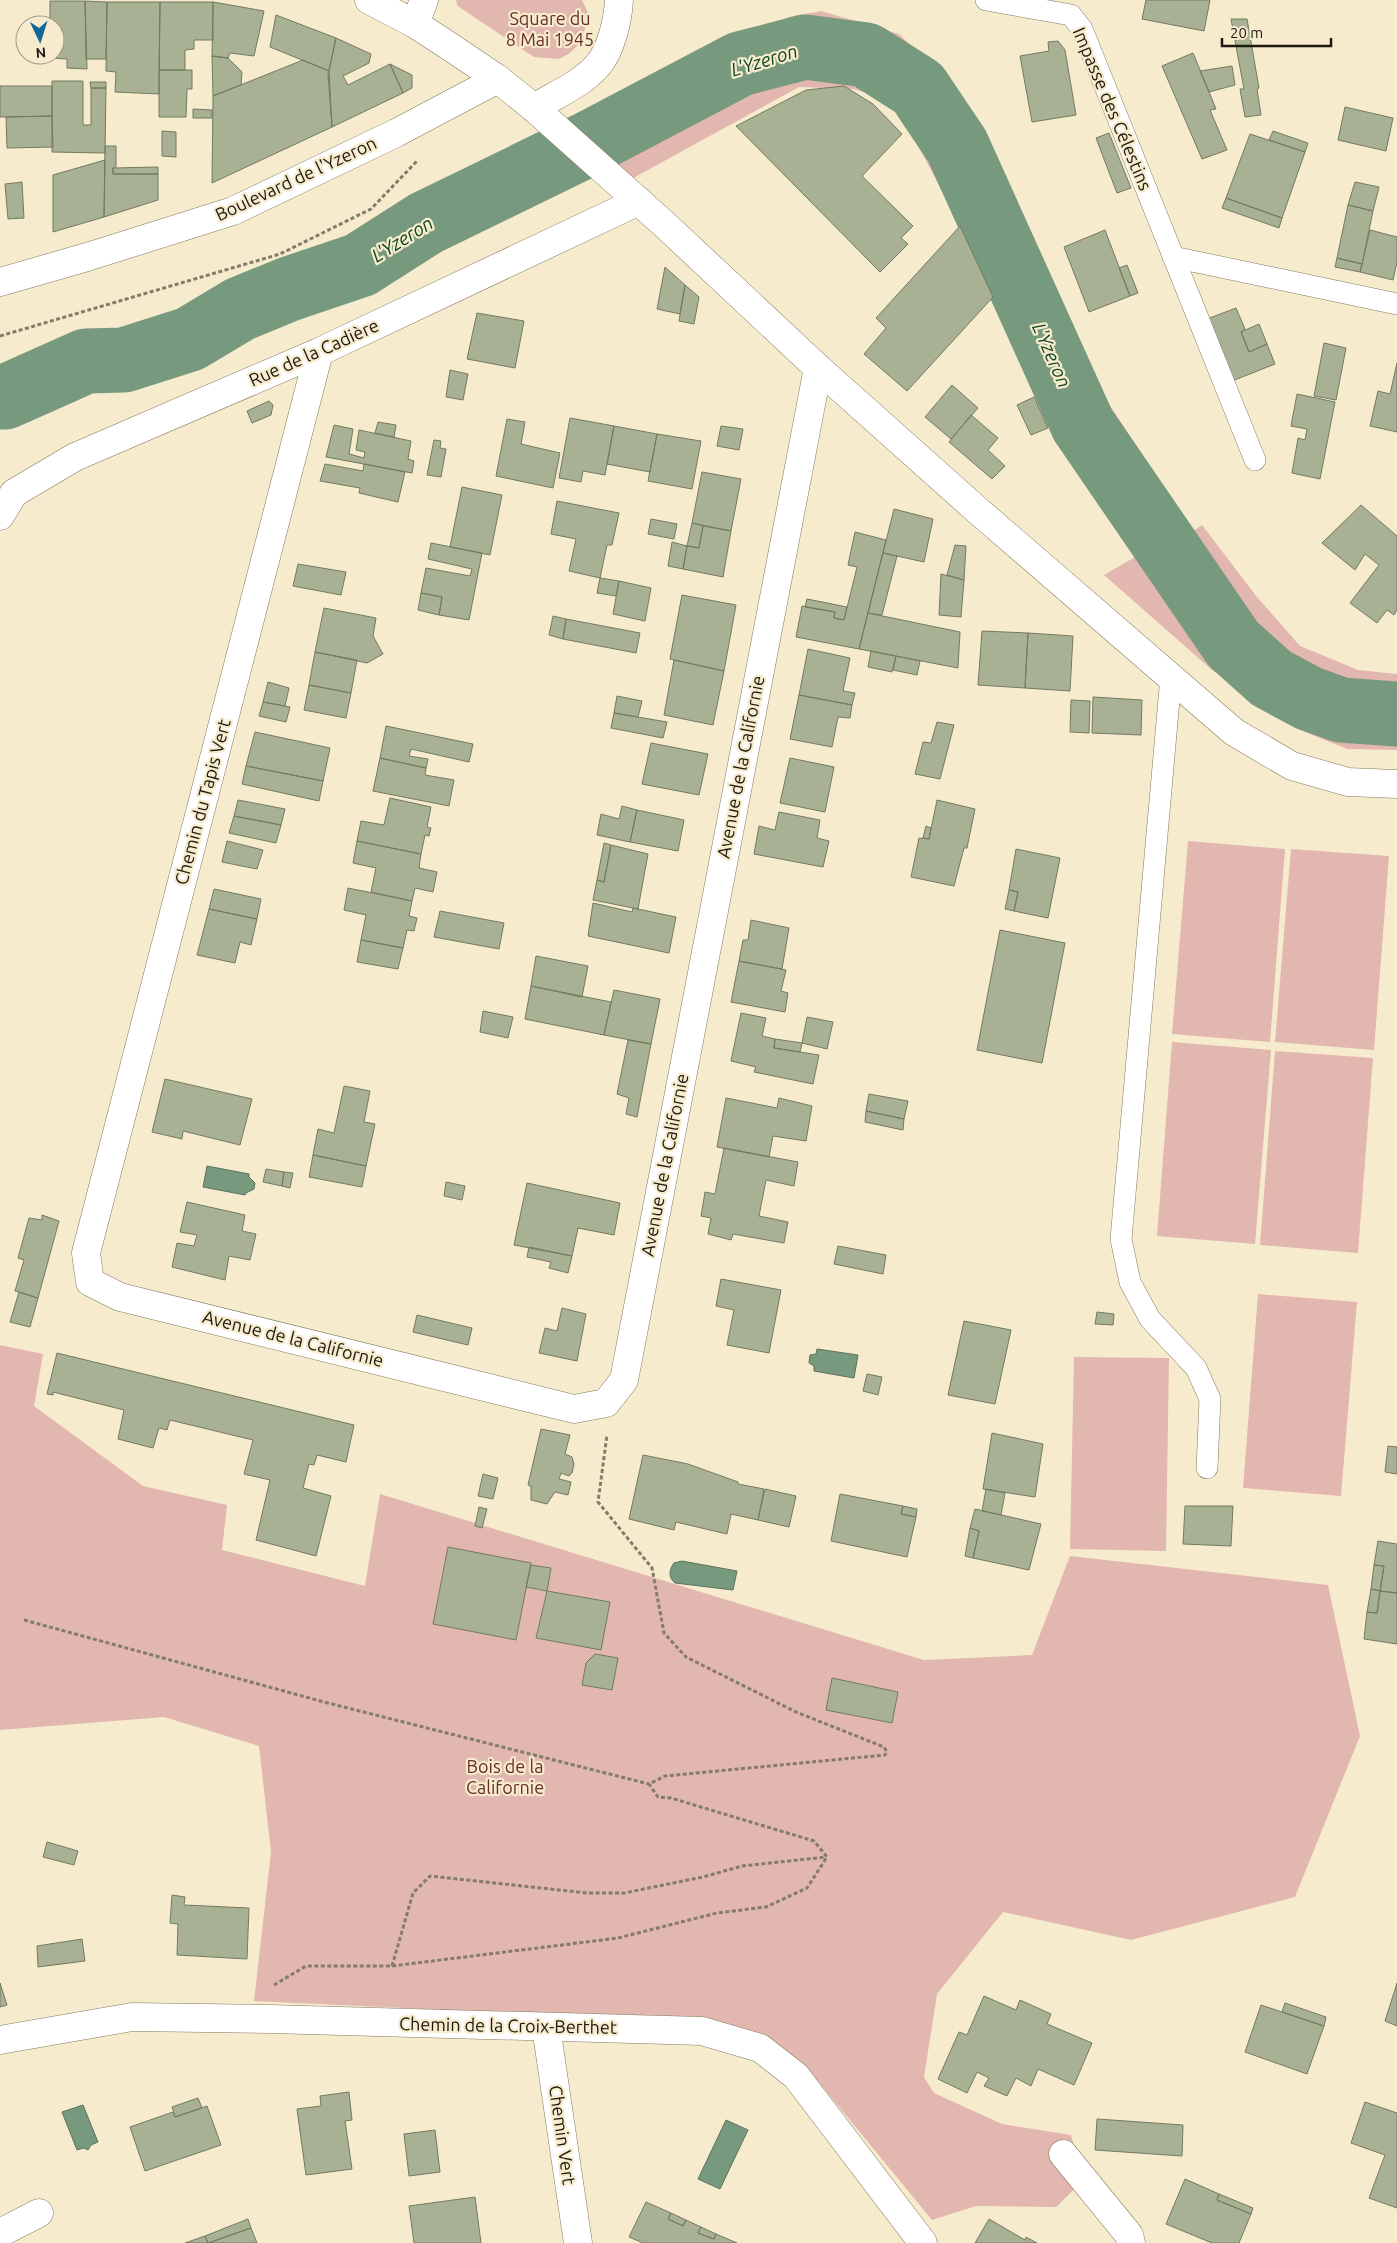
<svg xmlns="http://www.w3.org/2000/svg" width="1397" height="2243" viewBox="0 0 1397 2243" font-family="Ubuntu,sans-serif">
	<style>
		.green { fill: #e2b7af }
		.water { fill: #77997d; stroke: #5c735c }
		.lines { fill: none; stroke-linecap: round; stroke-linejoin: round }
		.river { stroke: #77997d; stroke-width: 65 }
		.building { fill: #a9b195; stroke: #727a5f }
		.service-casing { stroke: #83795e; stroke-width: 22 }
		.minor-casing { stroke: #83795e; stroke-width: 29 }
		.tertiary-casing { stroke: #83795e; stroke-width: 29 }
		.secondary-casing { stroke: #83795e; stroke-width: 29 }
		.path { stroke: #847c69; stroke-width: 3; stroke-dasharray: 4 2.5; stroke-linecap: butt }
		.service { stroke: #fff; stroke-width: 21 }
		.minor { stroke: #fff; stroke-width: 28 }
		.tertiary { stroke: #fff; stroke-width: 28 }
		.secondary { stroke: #fff; stroke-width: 28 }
		.labels { text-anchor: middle; stroke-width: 4.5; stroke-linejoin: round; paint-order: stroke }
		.park-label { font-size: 18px; fill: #682e27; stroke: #f7ebce }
		.street-label { font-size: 18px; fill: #1d190f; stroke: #f7ebce }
		.water-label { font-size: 19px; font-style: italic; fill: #0d4621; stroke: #f7ebce }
	</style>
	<rect width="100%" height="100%" fill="#f7ebce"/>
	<path class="green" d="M456,0H582L589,15L581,42L570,53L559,59L534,57L462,9L457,5Z
		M821,11L899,34L947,80L982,139L1091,377L1193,531L1202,525L1257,597L1300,646L1358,670L1397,674V750L1347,749L1295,728L1212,670L1104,575L1135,557L1051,430L995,292L903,117L881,97L853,89L799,87L626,182L562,120L789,17Z
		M1188,841L1285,849L1270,1042L1172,1034Z
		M1291,849L1389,856L1374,1050L1275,1042Z
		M1172,1042L1271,1050L1255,1244L1157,1236Z
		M1275,1051L1373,1058L1358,1253L1260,1245Z
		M1258,1294L1357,1302L1341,1496L1243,1488Z
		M0,1345L43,1354L34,1406L143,1486L227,1505L222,1550L365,1586L380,1494L924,1660L1032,1655L1070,1556L1328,1585L1360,1736L1295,1897L1131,1940L1003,1912L937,1994L924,2077L934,2093L1002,2124L1071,2135L1084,2180L1056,2207L976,2206L932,2220L807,2068L760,2037L701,2022L254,2001L271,1852L259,1746L164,1717L0,1730Z
		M1074,1357L1169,1358L1166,1551L1070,1549Z"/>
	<path class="water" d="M207,1166L249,1174V1177L255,1183L254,1189L246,1193L245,1195L203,1187Z
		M817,1349L858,1355L854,1378L814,1371V1366L809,1363L810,1355L816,1354Z
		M682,1561L737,1571L733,1590L675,1583C668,1577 669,1570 674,1563Z
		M83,2105L98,2142L91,2145L88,2150L84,2148L77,2150L62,2112Z
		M726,2120L748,2130L720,2189L698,2179Z"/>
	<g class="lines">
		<path class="river" d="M0,397H5L86,361L124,360L190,339L240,309L289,289L360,265L426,223L586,145L740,64L805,47L866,55L918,88L957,146L1083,425L1233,644L1271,678L1308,698L1341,710L1397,714"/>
	</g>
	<path class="building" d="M1146,0H1210L1204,31L1142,19Z
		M50,1H85L87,69L67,68V59L51,58V55H55V25H50Z
		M85,1L107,2L106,59H86Z
		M107,2H160L159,94L115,92L116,72L106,71Z
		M160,2H213V40H194V49L185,50V70H159Z
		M213,2L264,11L254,56L230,53L228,58L212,56Z
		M276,15L336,38L329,71L270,47Z
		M1231,19H1247L1259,88L1257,89L1261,115L1245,117L1240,89H1244Z
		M336,38L371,54L369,63L343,76L348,85L390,64L403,93L332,127L328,74Z
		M1058,41L1065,50L1076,115L1032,122L1020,56L1049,51L1048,42Z
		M1193,53L1216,109L1210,110L1227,150L1202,159L1162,66Z
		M212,56L228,58L242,72L241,85L213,96Z
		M303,60L329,71L332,127L212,183L213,96Z
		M390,64L412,75V88L403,93Z
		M1232,66L1235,85L1209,92L1200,71Z
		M159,70H192V89H187L186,117H159Z
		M52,81H83V125H91V88H106L105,153L52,152Z
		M90,82H106V88H91Z
		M0,86H52V116L0,117Z
		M844,86L873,104L902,134L862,176L913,226L901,238L908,244L880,272L736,126L806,90Z
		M1345,107L1393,118L1386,151L1338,140Z
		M193,109L212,110V118H193Z
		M52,116L53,147L7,148L6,117Z
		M162,131L176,132V157L162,156Z
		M1273,131L1308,143L1305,152L1269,140Z
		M1109,133L1131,188L1117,193L1096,138Z
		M1250,134L1305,152L1282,218L1226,198Z
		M105,146H116V167L113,168V174H158V200L104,217Z
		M105,160L104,217L53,232V175Z
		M158,167V174H113V168Z
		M22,182L24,218L8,219L5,184Z
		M1355,182L1379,187L1373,211L1348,205Z
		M1226,198L1282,218L1279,228L1222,208Z
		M1348,205L1373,211L1362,264L1337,258Z
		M960,226L993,297L907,391L864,354L886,328L876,318Z
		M1105,230L1130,296L1089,312L1064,247Z
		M1370,230L1397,237V262L1393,280L1360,272Z
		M1337,258L1362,264L1360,272L1335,267Z
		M1127,265L1138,293L1130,296L1119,268Z
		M665,267L685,285L680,314L657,309Z
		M685,285L699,297L694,324L679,321Z
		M1236,308L1245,329L1241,332L1249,352L1267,344L1275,364L1232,381L1207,319Z
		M477,313L524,321L515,368L467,359Z
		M1259,324L1267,344L1249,352L1241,332Z
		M1324,343L1346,348L1336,400L1314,396Z
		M1397,363V432L1370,426L1378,391L1390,394Z
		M450,370L468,374L463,400L446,397Z
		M952,385L978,408L951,439L925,417Z
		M1297,394L1335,402L1320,479L1292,473L1298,438L1305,440L1307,429L1291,426Z
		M1034,397L1048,428L1031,435L1017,405Z
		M269,401L273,405L271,415L252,423L247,411Z
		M971,415L998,438L988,450L1005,466L992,479L949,442Z
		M570,418L614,426L605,475L583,471L581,482L559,478Z
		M507,419L525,422L521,444L560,453L553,488L496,476Z
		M378,422L396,425L394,437L375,433Z
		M334,425L353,429L349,454L364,458L365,452L356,450L359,430L411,441L408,459L414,461L412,473L326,457Z
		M614,426L657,434L650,472L607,464Z
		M721,426L743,429L739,450L717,446Z
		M657,434L701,441L692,489L648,481Z
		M434,440L441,441L440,448L446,449L441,477L427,475Z
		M325,464L363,471L364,464L405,472L398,502L359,493L360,488L320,481Z
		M702,472L741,479L731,531L692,523Z
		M462,487L502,495L490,555L450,547Z
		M557,501L619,513L612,545H607L600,578L569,571L576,539L551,534Z
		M1361,505L1397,536V610L1394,615L1387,610L1377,623L1350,603L1379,565L1365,554L1355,570L1322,543Z
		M894,509L933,519L924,562L883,553Z
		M651,519L677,524L674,539L648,534Z
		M692,523L703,526L699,548L687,546Z
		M703,526L731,531L723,577L683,569L687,546L699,548Z
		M855,532L886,540L859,649L796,637L802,606L835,612L834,618L844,620L857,567L848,565Z
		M672,542L687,546L683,569L668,566Z
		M431,543L482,553L469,620L439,615L442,597L421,593L426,568L470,576L472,569L428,559Z
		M955,545L966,546L964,580L947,575Z
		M883,553L897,556L882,615L868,613Z
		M298,564L346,572L341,595L293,586Z
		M941,574L964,580L961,617L939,615Z
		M600,578L619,581L616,596L597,593Z
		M619,581L651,588L645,621L613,614Z
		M421,593L442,597L439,615L418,610Z
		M682,595L736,605L724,671L670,659Z
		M807,599L847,607L844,620L834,618L835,612L805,607Z
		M324,608L376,618L373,636L383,654L367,663L315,652Z
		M868,613L960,632L958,668L859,649Z
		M553,616L566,619L563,639L549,635Z
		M566,619L640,633L636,653L563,639Z
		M982,631L1028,633L1025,688L978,685Z
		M1028,633L1073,636L1070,691L1025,688Z
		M808,649L850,658L843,691L855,693L852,705L799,695Z
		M871,651L896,656L892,672L868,667Z
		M315,652L357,660L351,693L309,685Z
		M896,656L920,661L917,675L893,670Z
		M674,660L724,671L713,725L664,715Z
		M268,682L289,688L285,706L263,702Z
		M309,685L351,693L346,718L304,710Z
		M799,695L852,705L850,718L838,717L832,747L790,739Z
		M617,696L642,701L638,717L614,713Z
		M1093,697L1142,700L1141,735L1092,733Z
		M1071,700L1090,701L1089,733L1070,732Z
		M263,702L290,707L286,722L259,716Z
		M614,713L667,722L663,738L611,728Z
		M937,722L954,725L940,779L915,774L923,742L931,743Z
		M386,726L473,744L469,762L411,749L409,756L428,759L426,768L380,758Z
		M255,732L330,748L323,781L246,766Z
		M651,743L708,754L699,795L642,784Z
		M380,758L426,768L425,775L454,780L449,806L373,791Z
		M790,758L834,767L825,812L780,803Z
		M246,766L323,781L319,801L242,784Z
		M390,798L431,807L427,827L431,828L429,836L425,835L421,854L357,841L361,821L384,825Z
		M238,800L285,809L281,825L234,816Z
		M937,800L975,809L967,848H964L954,886L911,877L919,838L929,839Z
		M622,806L637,810L630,842L597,835L601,814L619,819Z
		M637,810L684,820L678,851L630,842Z
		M779,812L820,820L817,838L829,841L823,867L754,854L759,826L775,830Z
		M234,816L281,825L276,843L229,833Z
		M926,826L931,828L929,839L923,838Z
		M227,841L263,850L257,869L222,862Z
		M357,841L421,854L419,868L437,872L433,892L415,888L412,901L371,892L376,868L353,863Z
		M604,843L611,845L604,882L597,880Z
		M611,845L648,854L638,909L593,900L597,880L604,882Z
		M1016,849L1060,858L1048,918L1014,911L1018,892L1009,890Z
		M348,888L412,901L409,916L417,918L414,931L407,930L403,948L361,940L366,915L344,910Z
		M214,889L261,899L257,919L209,909Z
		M1009,890L1018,892L1014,911L1005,909Z
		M593,903L632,912L633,908L676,917L669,953L588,936Z
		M209,909L257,919L251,945L240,942L235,963L197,955Z
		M440,911L504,923L499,949L434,937Z
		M751,920L789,928L782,969L739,961L743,940H748Z
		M1000,930L1065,943L1042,1063L977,1050Z
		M361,940L403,948L398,969L357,962Z
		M536,956L588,966L582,997L531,986Z
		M739,961L786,970L781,991L788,993L785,1012L731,1002Z
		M531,986L611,1002L604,1035L525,1019Z
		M614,990L660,999L651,1044L604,1035Z
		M483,1011L513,1017L508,1038L480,1032Z
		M741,1013L766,1018L762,1036L775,1039L774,1048L819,1055L813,1084L754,1072L756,1067L731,1061Z
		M807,1017L833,1022L827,1049L802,1043Z
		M775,1039L802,1043L800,1052L774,1048Z
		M628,1040L651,1044L637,1117L626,1114L629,1098L617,1094Z
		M165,1079L252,1099L240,1145L183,1131L182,1139L152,1132Z
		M344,1086L370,1091L364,1122L375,1124L366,1166L313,1155L318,1129L334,1133Z
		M869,1094L908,1101L904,1119L866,1111Z
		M726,1098L777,1108L779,1098L812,1106L806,1141L773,1136L769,1157L717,1147Z
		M866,1111L904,1119L903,1130L865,1122Z
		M724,1148L798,1162L794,1186L766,1180L759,1216L788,1222L784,1243L733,1234L731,1240L708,1234L711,1218L701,1216L705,1192L715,1194Z
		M313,1155L366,1166L362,1187L309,1177Z
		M266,1169L284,1172L282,1186L263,1182Z
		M284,1172L293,1173L290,1188L282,1186Z
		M446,1182L465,1186L462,1200L444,1196Z
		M527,1183L620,1203L614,1235L578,1228L572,1256L514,1245Z
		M187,1202L245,1215L242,1231L256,1234L250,1260L229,1256L225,1280L172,1267L177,1243L194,1246L197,1235L180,1232Z
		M42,1215L59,1221L38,1298L15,1291L24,1260L18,1258L29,1218L42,1220Z
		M838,1246L886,1255L883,1274L834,1264Z
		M529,1247L572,1256L568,1273L549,1268L551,1262L527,1257Z
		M721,1279L781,1290L769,1353L727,1345L734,1310L716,1306Z
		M19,1292L38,1298L30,1327L10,1322Z
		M562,1308L586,1314L577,1361L539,1353L545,1328L557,1331Z
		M1097,1312L1114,1314L1113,1325L1095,1324Z
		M417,1315L472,1328L468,1345L413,1332Z
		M964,1321L1011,1330L995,1404L948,1395Z
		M57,1353L354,1425L346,1462L317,1455L314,1465L309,1464L303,1488L331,1496L316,1556L256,1540L270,1480L244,1474L253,1440L170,1420L167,1430L159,1428L153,1448L118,1439L124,1410L53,1392V1395L47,1394Z
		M867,1374L882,1377L878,1395L863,1391Z
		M541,1429L570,1435L565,1454L572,1457L574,1464L572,1473L569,1476L561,1473L559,1479L571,1482L568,1495L555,1492L547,1504L531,1500V1486L528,1485Z
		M992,1433L1043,1444L1035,1497L983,1489Z
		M1388,1446L1397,1447V1474L1385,1472Z
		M643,1455L688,1464L738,1482V1484L764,1489L758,1520L731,1514L727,1534L676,1522L674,1530L629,1519Z
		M483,1474L498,1478L493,1499L478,1496Z
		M765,1489L796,1496L789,1527L758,1520Z
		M986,1489L1005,1493L1001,1515L982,1511Z
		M840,1494L903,1506L901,1514L916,1517L907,1557L831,1541Z
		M903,1506L917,1509L916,1517L901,1514Z
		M1185,1506H1233L1231,1546L1183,1544Z
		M479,1507L487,1509L482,1528L475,1526Z
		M975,1509L1041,1524L1029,1570L973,1558L979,1531L970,1528Z
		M970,1528L979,1531L973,1558L965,1556Z
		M1378,1541L1397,1544V1593L1380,1591L1384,1566L1374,1565Z
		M448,1547L531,1563L516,1640L433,1624Z
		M531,1565L551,1568L547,1591L526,1587Z
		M1374,1565L1384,1566L1380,1591L1371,1589Z
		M1371,1589L1380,1591L1377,1613L1367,1612Z
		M547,1591L610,1602L601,1650L536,1638Z
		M1380,1591L1397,1593V1644L1364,1639L1367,1612L1377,1613Z
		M595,1654L618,1658L612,1690L582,1685L586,1663Z
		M832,1678L898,1692L892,1723L826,1710Z
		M47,1842L78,1851L74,1865L43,1857Z
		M172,1895L185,1897L184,1905L249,1908L247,1959L177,1955L178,1924L170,1923Z
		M82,1939L85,1961L38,1967L37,1946Z
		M0,1983L7,2005L0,2007Z
		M1397,1983V2026L1385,2021Z
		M984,1996L1016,2010L1020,2000L1051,2014L1047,2024L1092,2043L1074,2085L1038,2069L1031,2086L1016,2078L1007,2096L984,2086L989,2078L977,2072L967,2093L938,2079L959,2032L967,2035Z
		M1285,2003L1326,2017L1324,2026L1282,2012Z
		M1261,2005L1324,2026L1307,2074L1245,2052Z
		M349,2092L352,2120L345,2121L352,2169L306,2175L297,2109L321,2106L320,2096Z
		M198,2098L202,2108L175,2117L172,2107Z
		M1365,2102L1397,2113V2208L1369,2198L1385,2155L1351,2143Z
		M207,2106L221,2145L145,2171L130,2127L173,2112L175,2117Z
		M1097,2119L1183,2125L1182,2156L1095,2150Z
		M435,2130L440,2172L409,2176L404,2134Z
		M1185,2179L1219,2194L1217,2200L1251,2214L1239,2243H1212L1166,2224Z
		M1219,2194L1253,2208L1251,2214L1217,2200Z
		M475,2197L481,2243H414L409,2206Z
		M646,2202L671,2213L668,2219L683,2226L686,2220L701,2227L698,2233L714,2239L716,2234L737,2243H643L629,2237Z
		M671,2213L686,2220L683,2226L668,2219Z
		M248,2219L251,2228L208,2243L205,2236Z
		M989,2219L1025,2240L1026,2237L1037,2243H975Z
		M701,2227L716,2234L714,2239L698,2233Z
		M251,2228L257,2243H209Z
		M205,2236L208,2243H185Z"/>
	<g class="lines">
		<g class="service-casing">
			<path id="service" d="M986,0L1071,15L1082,29L1255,460
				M1173,257L1397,304
				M1171,677L1121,1239L1130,1282L1150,1319L1196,1368L1210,1399L1207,1468"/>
		</g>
		<g class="minor-casing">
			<path id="minor" d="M415,24L424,0
				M534,108C555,95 582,84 598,65C611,50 618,20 619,0
				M0,282L87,257L233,211L396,133L498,79
				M319,352L86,1253L90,1282L120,1297L574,1409L606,1403L624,1380L818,368
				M546,2027L578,2243
				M1063,2154L1129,2235L1131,2243
				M0,2233L39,2213"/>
		</g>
		<g class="tertiary-casing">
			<path id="tertiary" d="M0,516L14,493L75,457L319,352L639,201
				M0,2040L132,2017L270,2019L702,2031L760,2048L796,2076L923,2243"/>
		</g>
		<g class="secondary-casing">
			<path id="secondary" d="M369,0L415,24L449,46L498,79L534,108L664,224L818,368L976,509L1234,732L1292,766L1348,782L1397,784"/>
		</g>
		<path class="path" d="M0,336L280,254L371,209L417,161
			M24,1620L324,1702L649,1784
			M392,1966L413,1893L430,1876L587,1893H624L703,1877L742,1866L826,1857
			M274,1985L306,1966H392L618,1938L717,1913L766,1907L807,1888L827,1857L814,1841L671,1798L658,1797L649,1784L665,1776L885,1755L887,1752L884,1747L796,1712L686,1657L664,1633L652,1568L598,1502L607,1435"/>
		<use href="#service" class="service"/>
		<use href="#minor" class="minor"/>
		<use href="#tertiary" class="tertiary"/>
		<use href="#secondary" class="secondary"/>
	</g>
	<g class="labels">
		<g class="park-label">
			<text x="550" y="25">Square du<tspan x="550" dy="21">8 Mai 1945</tspan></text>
			<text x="505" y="1773">Bois de la<tspan x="505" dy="21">Californie</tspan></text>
		</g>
		<g class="street-label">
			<text transform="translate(1112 109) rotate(67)" y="6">Impasse des Célestins</text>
			<text transform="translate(296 179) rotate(-25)" y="6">Boulevard de l'Yzeron</text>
			<text transform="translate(314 353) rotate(-24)" y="6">Rue de la Cadière</text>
			<text transform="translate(741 767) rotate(-79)" y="6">Avenue de la Californie</text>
			<text transform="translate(203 802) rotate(-75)" y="6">Chemin du Tapis Vert</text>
			<text transform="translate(665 1165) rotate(-79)" y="6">Avenue de la Californie</text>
			<text transform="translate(293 1339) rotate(14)" y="6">Avenue de la Californie</text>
			<text transform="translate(508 2026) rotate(1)" y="6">Chemin de la Croix-Berthet</text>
			<text transform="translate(562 2135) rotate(82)" y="6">Chemin Vert</text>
		</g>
		<g class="water-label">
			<text transform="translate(764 60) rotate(-17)" y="7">L'Yzeron</text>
			<text transform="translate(402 239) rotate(-32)" y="7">L'Yzeron</text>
			<text transform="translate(1052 355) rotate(66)" y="7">L'Yzeron</text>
		</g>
	</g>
	<g transform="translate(40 40) rotate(176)"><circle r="24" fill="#f7ebce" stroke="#a09782"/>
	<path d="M0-4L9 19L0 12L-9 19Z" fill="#146798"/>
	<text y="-8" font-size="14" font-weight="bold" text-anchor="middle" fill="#1d190f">N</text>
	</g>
	<path d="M1222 38v8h109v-8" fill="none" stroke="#1d190f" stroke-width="2.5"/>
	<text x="1230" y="38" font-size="15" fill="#1d190f" stroke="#f7ebce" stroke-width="4" paint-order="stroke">20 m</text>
</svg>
